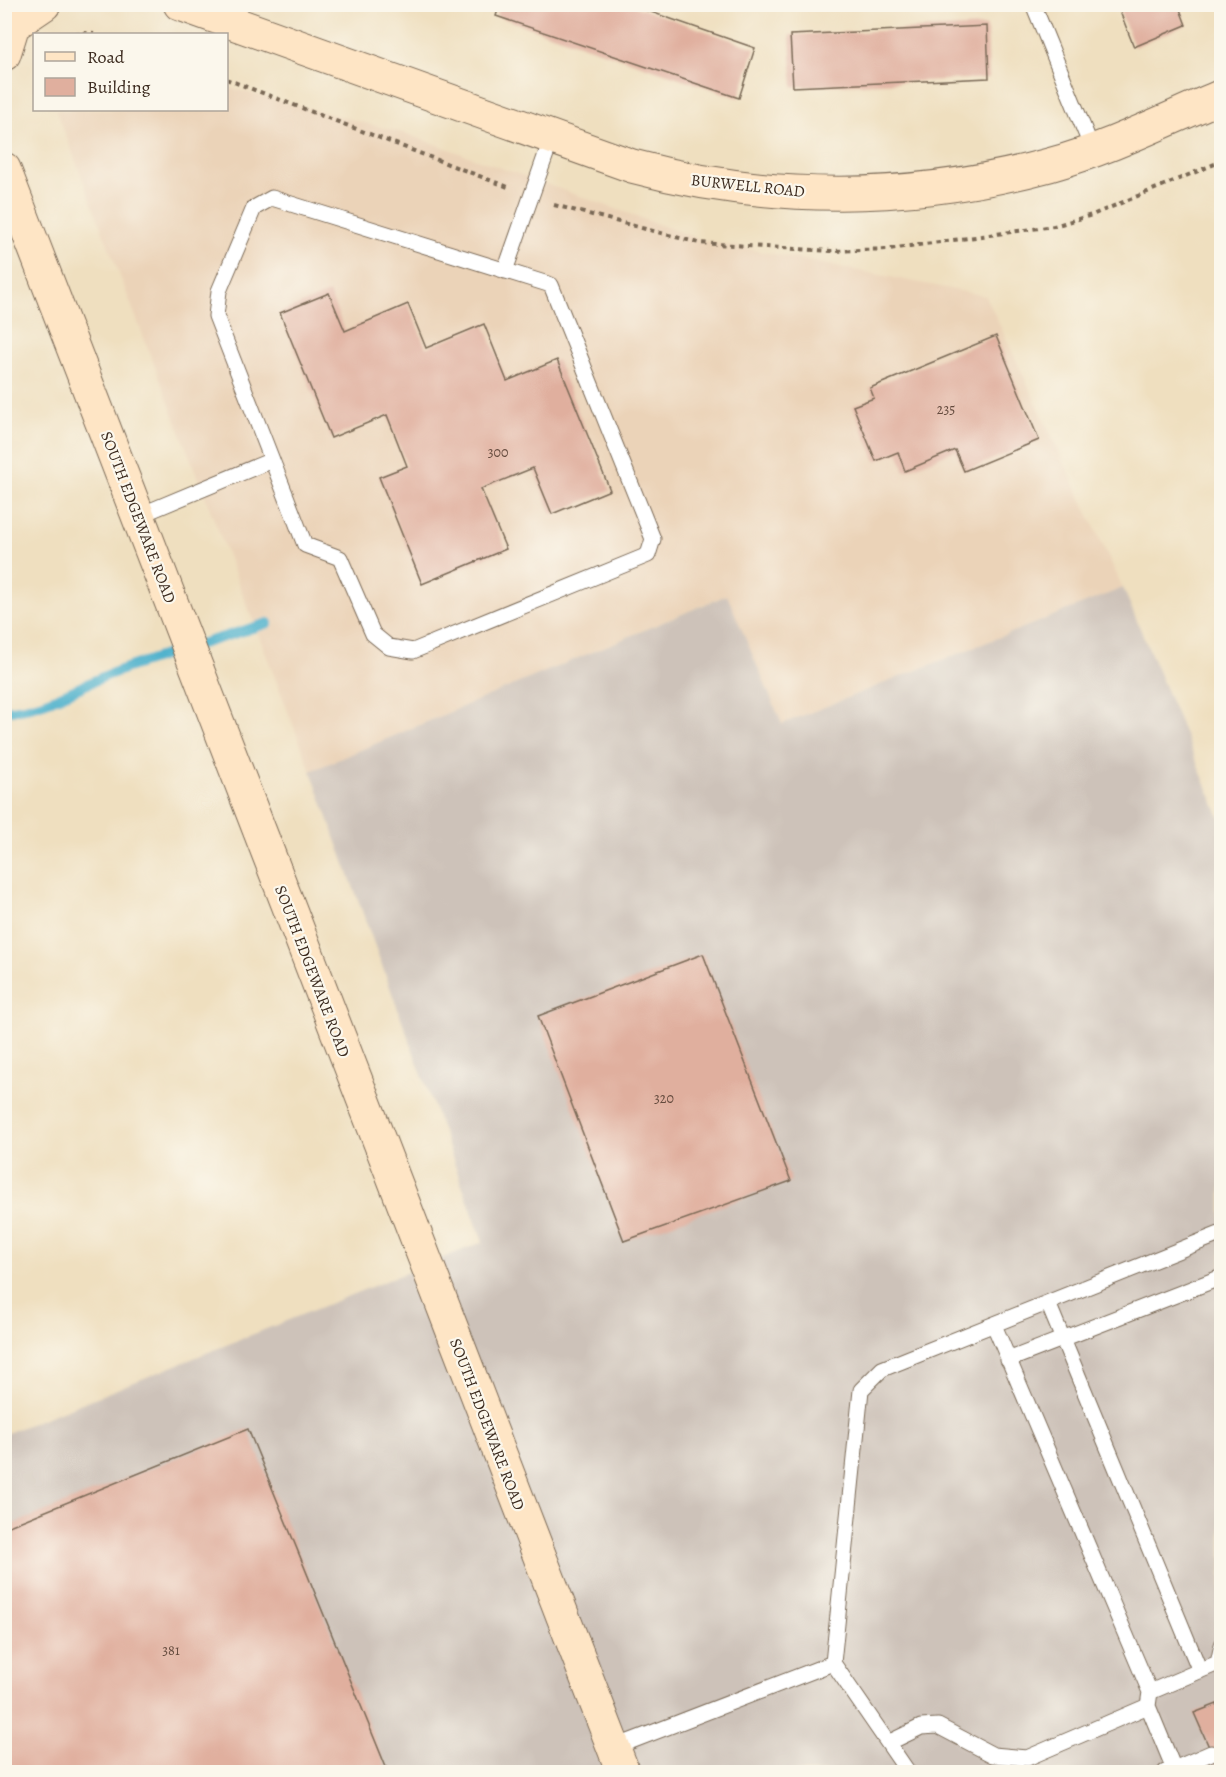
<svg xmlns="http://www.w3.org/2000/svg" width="1226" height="1777" viewBox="0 0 1226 1777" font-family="Alegreya,serif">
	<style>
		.built { fill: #ebd3b8 }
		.industrial { fill: #cdc2b9 }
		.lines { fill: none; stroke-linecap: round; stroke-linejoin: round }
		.stream { stroke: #4db1cc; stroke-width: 10 }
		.building { fill: #e0af9e }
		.lane-casing { stroke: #7a6956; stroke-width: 17 }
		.secondary-casing { stroke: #7a6956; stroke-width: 35 }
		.path { stroke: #7a6956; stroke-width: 4; stroke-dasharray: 4.5 4.5; stroke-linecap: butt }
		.lane { stroke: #fff; stroke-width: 15 }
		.secondary { stroke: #fee5c5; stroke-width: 33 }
		.labels { text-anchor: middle; stroke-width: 4.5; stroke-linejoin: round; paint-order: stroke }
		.number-label { font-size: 14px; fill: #644b3e }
		.street-label { font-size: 16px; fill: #3b2a1e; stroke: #fbf7ec }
	</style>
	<rect width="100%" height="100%" fill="#fbf7ec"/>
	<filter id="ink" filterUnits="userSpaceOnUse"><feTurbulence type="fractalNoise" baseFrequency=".0167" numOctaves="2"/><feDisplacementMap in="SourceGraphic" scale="12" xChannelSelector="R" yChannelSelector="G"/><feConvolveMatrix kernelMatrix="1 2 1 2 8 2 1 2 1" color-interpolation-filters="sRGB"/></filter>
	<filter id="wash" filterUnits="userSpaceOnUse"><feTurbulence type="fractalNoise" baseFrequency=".008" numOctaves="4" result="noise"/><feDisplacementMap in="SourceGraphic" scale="24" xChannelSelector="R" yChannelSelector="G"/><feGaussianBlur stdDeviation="1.35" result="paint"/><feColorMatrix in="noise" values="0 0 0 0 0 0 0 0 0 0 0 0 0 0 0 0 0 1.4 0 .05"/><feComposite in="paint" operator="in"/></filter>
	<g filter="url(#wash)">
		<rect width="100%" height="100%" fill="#efdfbf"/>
		<path class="built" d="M227,87L407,134L699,239L986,296L1123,588L782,724L726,595L311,771L56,110H226Z"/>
		<path class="industrial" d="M1123,588L1221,820V1772H5V1434L483,1242L311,771L727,595L782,724Z"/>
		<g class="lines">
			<path class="stream" d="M4,710C43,710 78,686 113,673C164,654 216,640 268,623"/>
		</g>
		<g id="blocks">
			<path class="building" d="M500,4H628L755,48L739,98L496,16Z
				M1117,4H1178L1186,25L1134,47Z
				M987,26L989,78L793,87L790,35Z
				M329,293L345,331L408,304L426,348L484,324L507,381L557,360L610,490L552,514L533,468L481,489L506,549L422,584L379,477L407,466L387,415L331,438L280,313Z
				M996,336L1039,440L964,471L955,450L905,471L898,452L876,461L853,406L874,398L870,388Z
				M703,954L791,1181L624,1241L538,1016Z
				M248,1429L388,1772H4V1528Z
				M1222,1702V1772H1220L1194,1713Z"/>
		</g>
	</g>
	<g filter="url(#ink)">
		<use href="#blocks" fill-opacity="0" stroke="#7a6956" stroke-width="1.5"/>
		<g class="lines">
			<g class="lane-casing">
				<path id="lane" d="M1033,4L1093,151
					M505,271L552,137
					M138,516L272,460L305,545L340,558L373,634L389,647L413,651L648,555L653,539L551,285L272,198L254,208L219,291L216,316L272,460
					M1048,1303L1200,1671
					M994,1325L1150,1692L1148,1706L1174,1769L1165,1772
					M1008,1360L1222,1277
					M1150,1692L1218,1663L1222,1645
					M888,1743L921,1727L938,1726L993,1755L1027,1758L1148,1706
					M613,1748L833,1663
					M908,1772L833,1663L861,1390L882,1369L1222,1233
					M1175,1772L1174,1769L1211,1753"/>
			</g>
			<g class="secondary-casing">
				<path id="secondary" d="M180,4L632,166C769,203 912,202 1049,165C1108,149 1165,120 1222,96
					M4,54L13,25L44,4
					M4,169L623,1772"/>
			</g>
			<path class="path" d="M74,34L84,33L94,34
				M226,79L508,187
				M554,205L699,243L831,251L889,249L1054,226L1092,215L1222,161"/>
			<use href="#lane" class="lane"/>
			<use href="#secondary" class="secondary"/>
		</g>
	</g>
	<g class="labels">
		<g class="number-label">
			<text x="946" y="414">235</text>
			<text x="498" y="457">300</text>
			<text x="664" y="1103">320</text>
			<text x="171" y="1655">381</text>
		</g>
		<g class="street-label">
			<text transform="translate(748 185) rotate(6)" y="6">BURWELL ROAD</text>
			<text transform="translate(139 517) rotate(69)" y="6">SOUTH EDGEWARE ROAD</text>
			<text transform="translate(313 971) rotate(69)" y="6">SOUTH EDGEWARE ROAD</text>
			<text transform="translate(488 1424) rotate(69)" y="6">SOUTH EDGEWARE ROAD</text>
		</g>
	</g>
	<rect width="1226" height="1777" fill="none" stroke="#fbf7ec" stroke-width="24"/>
	<rect x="33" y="33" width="195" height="78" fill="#fbf7ec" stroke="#aea59a" stroke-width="1.5"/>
	<rect x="45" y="52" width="30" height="9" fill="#fee5c5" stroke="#aea59a" stroke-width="1.5"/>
	<text x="87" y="63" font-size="18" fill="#3b2a1e">Road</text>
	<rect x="45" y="78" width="30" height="18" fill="#e0af9e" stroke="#aea59a" stroke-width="1.5"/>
	<text x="87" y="93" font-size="18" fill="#3b2a1e">Building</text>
</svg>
